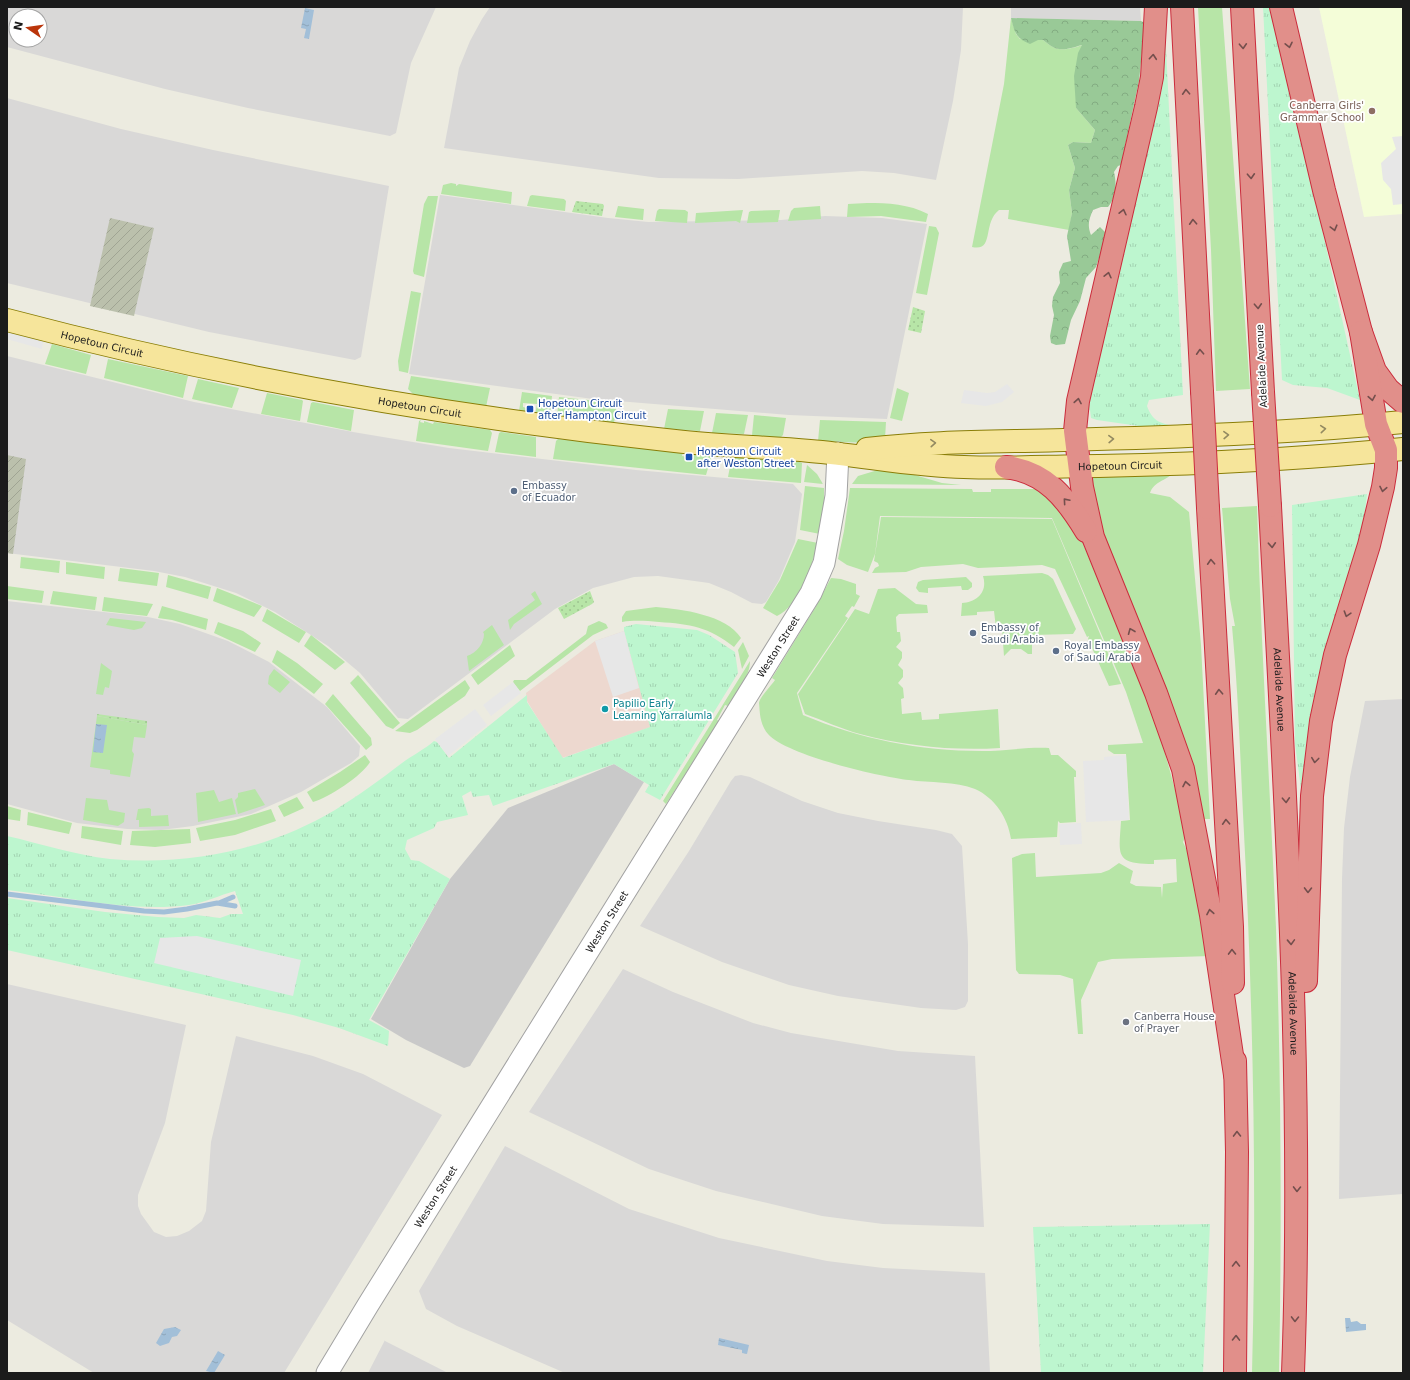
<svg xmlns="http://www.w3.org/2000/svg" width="1410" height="1380" viewBox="0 0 1410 1380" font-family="'DejaVu Sans',sans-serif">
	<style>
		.residential { fill: #d9d8d7; fill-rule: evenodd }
		.commercial { fill: #edd8cf }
		.education { fill: #f4fdd8 }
		.religious { fill: #c9c9c9 }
		.construction { fill: url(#construction-furrows) }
		.grass { fill: #b7e5a7 }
		.forest { fill: url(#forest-crowns) }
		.park { fill: url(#park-tufts) }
		.garden { fill: url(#garden-dots) }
		.parking { fill: #e7e7e7 }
		.water { fill: url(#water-ripples) }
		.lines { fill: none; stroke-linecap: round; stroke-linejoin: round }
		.stream { stroke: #a2bfd8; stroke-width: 5 }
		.minor-casing { stroke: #a2a2a2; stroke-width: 23 }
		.major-casing { stroke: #8a7e07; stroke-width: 24 }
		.highway-casing { stroke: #cb2c3c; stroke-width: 24 }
		.minor { stroke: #fff; stroke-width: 21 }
		.major { stroke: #f6e59b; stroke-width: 22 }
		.highway { stroke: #e18f8a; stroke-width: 22 }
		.highway-bridge-casing { stroke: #cb2c3c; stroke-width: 24; stroke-linecap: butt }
		.highway-bridge { stroke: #e18f8a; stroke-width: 22 }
		.oneway { stroke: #744f4d }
		.oneway2 { stroke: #938a61 }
		.education-dot { fill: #8d6e63; stroke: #fff; stroke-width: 1.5 }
		.transit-dot { fill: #1a4fb4; stroke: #fff; stroke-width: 1.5 }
		.service-dot { fill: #5c6f8a; stroke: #fff; stroke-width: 1.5 }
		.culture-dot { fill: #0f9aa8; stroke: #fff; stroke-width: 1.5 }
		.worship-dot { fill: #6b7280; stroke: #fff; stroke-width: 1.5 }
		.labels { text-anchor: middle; stroke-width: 3.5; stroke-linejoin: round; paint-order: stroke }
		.education-label { font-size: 10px; fill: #785e54; stroke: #fff; text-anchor: end }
		.street-label { font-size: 10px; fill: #1b1b1b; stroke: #fff }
		.transit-label { font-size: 10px; fill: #164399; stroke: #fff; text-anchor: start }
		.service-label { font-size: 10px; fill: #4e5e75; stroke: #fff; text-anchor: start }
		.culture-label { font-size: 10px; fill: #0d838f; stroke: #fff; text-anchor: start }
		.worship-label { font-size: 10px; fill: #5b616d; stroke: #fff; text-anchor: start }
	</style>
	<defs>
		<pattern id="construction-furrows" width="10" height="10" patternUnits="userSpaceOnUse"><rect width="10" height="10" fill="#bbc0ac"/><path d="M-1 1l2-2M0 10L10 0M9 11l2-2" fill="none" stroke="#a0a493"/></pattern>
		<pattern id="forest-crowns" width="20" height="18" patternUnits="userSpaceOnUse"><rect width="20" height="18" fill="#99c997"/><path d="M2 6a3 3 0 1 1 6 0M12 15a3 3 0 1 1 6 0" fill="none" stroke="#83ac82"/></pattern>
		<pattern id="park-tufts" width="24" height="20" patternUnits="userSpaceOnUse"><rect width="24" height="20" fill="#bdf6cf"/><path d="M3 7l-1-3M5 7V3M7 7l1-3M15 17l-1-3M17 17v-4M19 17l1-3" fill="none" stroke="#a2d2b1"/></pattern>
		<pattern id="garden-dots" width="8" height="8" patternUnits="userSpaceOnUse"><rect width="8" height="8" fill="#b7e5a7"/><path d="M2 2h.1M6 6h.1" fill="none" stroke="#9dc48f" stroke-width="1.8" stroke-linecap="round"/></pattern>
		<pattern id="water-ripples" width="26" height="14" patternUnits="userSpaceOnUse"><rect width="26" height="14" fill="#a2bfd8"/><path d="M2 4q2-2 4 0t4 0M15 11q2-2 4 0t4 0" fill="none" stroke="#8ba4b9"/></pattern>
	</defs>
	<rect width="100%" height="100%" fill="#ecebe0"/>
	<path class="residential" d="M7,7H436L411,63L396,133L390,136L248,108L165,89L7,47ZM16,16H40V40H16Z
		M490,7H963L961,50L953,101L936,180L894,173L862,171L738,179L659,178L444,148L459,68L470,41L482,19Z
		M1011,7H1140L1141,21L1011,18Z
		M7,98L121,129L213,150L389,186L361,357L355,360L209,332L7,283Z
		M440,195L608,218L648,222L781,220L825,216L882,218L927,224L887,419L789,415L593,399L409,374Z
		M7,356L194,402L353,432L449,448L636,470L793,484L802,494L795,542L779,580L766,602L762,604L752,603L731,592L709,583L658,576L634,577L593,588L555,609L408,719L398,718L360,673L328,646L275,612L236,593L185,577L154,571L7,553Z
		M7,601L148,617L180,624L228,641L269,662L327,707L360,746L359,756L351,763L301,792L251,814L193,826L161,830L127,829L77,823L7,804Z
		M1403,699V1194L1339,1199L1342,879L1344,828L1350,777L1365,701Z
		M741,775L750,777L802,801L838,813L878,821L936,830L952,834L962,846L968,944V1001L965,1007L956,1010L921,1008L838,996L789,985L722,962L640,926L689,851L731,781L735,776Z
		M623,969L673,992L753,1023L791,1033L898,1051L975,1056L984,1227L883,1224L822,1216L716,1191L649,1169L529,1112Z
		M7,984L186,1025L165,1123L138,1195V1206L141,1214L154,1232L166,1237L177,1236L189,1231L202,1221L206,1211L211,1142L236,1036L313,1056L363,1074L442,1115L284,1373H94L7,1320Z
		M505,1146L629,1209L719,1238L827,1261L883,1268L985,1273L990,1373H565L457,1326L426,1309L419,1291Z
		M385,1340V1341L448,1373H368Z"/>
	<path class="commercial" d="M624,631L651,727L562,758L527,701L526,693L595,641Z"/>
	<path class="education" d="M1319,7H1403V214L1364,217Z"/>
	<path class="religious" d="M614,764L644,782L470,1066L464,1068L406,1040L371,1019L450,879L508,808Z"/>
	<path class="construction" d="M110,218L154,228L134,316L90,306Z
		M7,455L26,459L13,554L7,553Z"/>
	<path class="grass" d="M1198,7H1222L1250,389L1216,391L1211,250Z
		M1011,18L1016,34L1020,39L1043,40C1058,53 1065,50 1083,45L1076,93V108L1095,130L1091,143L1073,142L1068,145L1075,168L1069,190L1072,213L1069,230L1008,219L1009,210H999C982,223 995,252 972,247L1004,84Z
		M451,183L456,184V186L459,184L512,192L511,204L441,194L443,185Z
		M532,195L564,199L566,201L565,211L527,206L530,196Z
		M428,196H438L424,277L414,274L413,271L424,204Z
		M867,203C888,203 909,204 928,214L926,222L881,216L847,217L848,204Z
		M618,206L644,209L643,220L615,217Z
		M820,206L821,219L788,221L791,211L794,208Z
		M659,209L685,210L688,212L687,223L655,221L657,211Z
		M743,210L740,223L736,221L695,223L696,213Z
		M780,210L778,222L747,223L749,212L751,211Z
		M929,226L936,227L939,233L927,295L916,293Z
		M411,291L421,293L408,373L399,371L398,361Z
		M52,344L91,355L86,374L45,364Z
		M108,359L188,376L183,398L104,378Z
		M411,376L490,388L486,407L415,396L408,389Z
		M198,379L239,388L232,408L192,399Z
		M897,388L909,393L902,421L890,418Z
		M522,392L552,396L550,415H535L537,404L523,403V407L527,408L526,414L519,411Z
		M267,393L302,400L303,401L300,421L261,414Z
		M559,397L617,403L614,423L612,424L557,417Z
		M313,402L354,410L351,431L307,422L311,403Z
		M668,409L704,411L700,431L664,429Z
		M716,413L748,415L744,434L712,433Z
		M754,415L786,418L783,435L780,438L754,437L752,435Z
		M421,420L420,422L424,423V421L433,424L434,422L490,430L492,433L488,451L416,441L419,421Z
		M820,420L886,422L885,439L868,443L818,441Z
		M501,432L536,437V457L495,452L499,433Z
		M558,439L683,452L682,456L693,458L694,453L712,455L706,475L553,459L556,441Z
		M732,456L795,460L802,463L801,483L728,477Z
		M807,465L817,474L823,484L804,482Z
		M878,470L908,473L942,483L961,485L852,484L858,476Z
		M1173,473C1166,481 1154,481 1150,493L1170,497L1189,512L1201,645L1210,819H1203L1101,534L1090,478Z
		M805,486L824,488V511L820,534L800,530Z
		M850,488L972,489L973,492H991V489H1036L1041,490L1078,531L1150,708L1165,753L1187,833L1183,842L1195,868L1211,956L1112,959L1098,962L1081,1000L1083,1034H1078L1073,979L1060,975L1019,974L1016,970L1012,858L1022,854L1035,853L1036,877L1101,873L1109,870L1119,863L1133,871L1130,883L1136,886L1161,887L1162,898L1163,884L1177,882L1176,859L1154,860V864C1114,864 1119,855 1121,821L1130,820L1126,754H1114L1108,750V745L1143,743L1126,692L1052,518L880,516L875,554L868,572L847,565L838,559L844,531Z
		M1257,506C1261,647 1270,787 1276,928C1281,1076 1282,1225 1279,1373H1252C1257,1186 1253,1000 1243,814C1240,751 1238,689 1232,626H1235L1230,599L1222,508Z
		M881,517L1052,519L1121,684L1109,686L1088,639L1089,636L1087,637L1055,569L1042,565L978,568L963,564L921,567L906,572L872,573L875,568L879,566L878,563L874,561Z
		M798,539L818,543C812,565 799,606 777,616L763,608L780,580Z
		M21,557L60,561L59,573L20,568Z
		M66,562L105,567L104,579L66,574Z
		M120,568L159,573L157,586L118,581Z
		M1042,573L1048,575L1053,579L1076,629L1073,634L1032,635V654H1028L1021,649H1011L1004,656L1002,629L996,628L994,611L977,612V615L961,616L962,603C977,602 988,592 983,576Z
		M168,575L211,587L208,599L166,587Z
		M966,577L972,583V587L968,590H962L961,586L928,588V593L919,592L916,588L918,582L923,580Z
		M831,578L841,579L856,584V594L860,596L854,607L852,606L845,616L848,618L797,693L803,715C860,739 919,751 982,751C1004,751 1027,747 1049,748L1051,755H1058L1076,771V777H1074L1076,822L1060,823L1058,821L1057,837L1011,839C1008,818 995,798 975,789C956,781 929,783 909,780C880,777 786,755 768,734C759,723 760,711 759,703C759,698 771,686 775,680L772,678L815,608Z
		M7,586L44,591L42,603L7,599Z
		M217,588L262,606L254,617L213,601Z
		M895,588L916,604L927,605L928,613L899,614L896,617L897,632H900L901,641L896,647L902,652V658L898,665L903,670V677L898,683L903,688L904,698L901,699L902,714L921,712L922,720L939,719V714L998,709L1000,748C954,751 905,746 860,734C841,729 823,720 805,714L798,694L855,609L869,614L878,589Z
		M53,591L97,597L95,610L50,604Z
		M535,591L542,604L514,624L510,630L508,620L535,600L531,594Z
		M104,597L153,604L147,616L102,611Z
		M162,606L208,619L206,630L172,620L158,618Z
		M656,607C681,609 727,615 741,638L734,647C709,627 690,624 659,622C646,621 635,620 622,622V617L626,611Z
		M267,609L306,632L299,643L262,621Z
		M110,618L146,622L142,628L134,630L106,625Z
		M599,621L606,624L608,628L593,635L520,691L513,682L514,680H526L586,634L588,626Z
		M218,622L243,631L261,643L255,652L214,633Z
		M492,625L504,645L469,671L467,656C477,653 484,643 484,634L483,632Z
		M311,635L345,662L335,670L304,646Z
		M743,642L749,656L742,669L738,650Z
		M510,645L515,656L478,685L471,675Z
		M277,650L297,663L323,684L314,694L272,662Z
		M750,661C750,677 736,693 728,706L725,705L717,720L719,721L715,728L666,804L663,801Z
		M101,663L112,671L109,688L105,687L103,695L96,694Z
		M274,669L290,682L280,693L268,684L269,676Z
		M358,675L400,723L393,729L386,726L350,683Z
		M465,680L470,688L465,696L417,730L410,733L395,731Z
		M333,694L371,738L372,745L366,750L325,704Z
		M97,716L147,725L145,738L134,737L132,751L134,754L130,777L110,774V770L90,767Z
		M365,755L370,762C362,776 328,798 313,802L307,792L340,772Z
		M255,789L265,805L238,814L235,800L238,797V793Z
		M214,790L219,802L232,798L236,814L198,822L196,793Z
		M297,797L304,808L284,817L278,806Z
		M86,798L107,800L109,810L125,813L124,822L118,826L83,820Z
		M7,806L21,810L20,821L7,819Z
		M149,808L151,809V816L168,815L169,826L139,827V820H136L138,809Z
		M271,809L276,821L235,835L200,841L196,828L235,820Z
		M28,812L72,823L69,834L27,825Z
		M82,826L123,831L121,845L81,838Z
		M190,829L191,843L155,847L130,845L132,831Z"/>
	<path class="forest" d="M1011,18L1141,21L1145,23L1139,81L1121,165L1118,166L1114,172C1117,185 1116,197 1108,207H1101L1093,210C1089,219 1087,225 1091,235L1100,227L1107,234L1096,267L1086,278L1080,301L1071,320L1065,344L1056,345L1051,343L1050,336L1054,315L1052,306L1053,297L1060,283L1059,272L1063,263L1071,261L1067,236L1072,213L1069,190L1075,168L1068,145L1073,142L1091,143L1095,130L1076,108L1074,76L1078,53L1082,45C1064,50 1058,53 1043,40H1038L1030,44C1015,37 1015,33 1011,18Z"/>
	<path class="park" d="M1263,7H1273L1360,400L1327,388L1293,385L1282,380Z
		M1165,27L1183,395L1149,400L1147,406C1152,420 1159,423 1173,426L1146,427L1097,420L1091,418L1090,410L1087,409Z
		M1367,494L1362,539L1305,819L1295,744L1292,505Z
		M636,624L697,630L709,635L735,652L738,673L660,800L645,792L649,785L614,764L493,806L489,795L473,797L471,791L462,796L468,815L437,822L434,828L407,840L405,849L411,860L419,861L450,879L369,1020L389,1031L388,1046L339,1028L293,1015L7,950V898L105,912L158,917L184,918L196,915L220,918L231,914H243L235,891C220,895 204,903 189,905C128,913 67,896 7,890V836C42,844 75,855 110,859C188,866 268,850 335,810C358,796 381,779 402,763C413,755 425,749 434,741L437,742L449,758L527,695V702L563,758L650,727L624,631V627Z
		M1210,1224L1203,1373H1041L1033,1227Z"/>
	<path class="garden" d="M576,201L603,204L604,206L602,216L572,212Z
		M913,307L925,311L921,333L908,330Z
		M590,591L594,602L592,604L564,619L558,608Z
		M97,714L147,721V725L97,716Z"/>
	<path class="parking" d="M1403,136V204L1393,205L1391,189L1383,180L1381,163L1396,149L1392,137Z
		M7,332L42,341L43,342L42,349L7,339Z
		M1007,384L1014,392L1002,402L986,406L961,403L964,390L987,393L995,392Z
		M624,631L639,688L613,697L595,641Z
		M513,682L521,693L491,716L483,705Z
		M475,709L487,725L448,756L435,739Z
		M1126,755L1129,820L1086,822L1083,761L1104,760V757Z
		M1081,823L1082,844L1060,845L1059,824Z
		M197,936L301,960L293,996L154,963L160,938Z"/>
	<path class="water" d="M305,8L314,10L309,39L304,38L306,29L301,28Z
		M96,724L107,725L103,753L93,752Z
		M1345,1318H1350L1351,1322L1357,1321L1361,1324H1366V1330L1346,1332Z
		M175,1327L181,1330L177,1336L172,1337L169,1343L160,1346L156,1343L164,1329Z
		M719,1338L749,1345L747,1354L742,1353V1350L718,1345Z
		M218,1351L225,1355L214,1373L206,1371Z"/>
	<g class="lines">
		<path class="stream" d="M7,894L144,911L164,912L187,909L217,903L235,906
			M219,903L233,897"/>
		<g class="minor-casing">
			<g id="minor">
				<path id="s1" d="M327,1373L368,1305L811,593L824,563L836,496L838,453"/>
			</g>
		</g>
		<g class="major-casing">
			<g id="major">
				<path id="s2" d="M7,320C226,378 450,417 675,441C720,446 765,447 810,451C861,455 913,466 964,467C1009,469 1054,466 1099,466C1200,464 1302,459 1403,449"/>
				<path d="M867,449C933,441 998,442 1064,440C1177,437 1290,433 1403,422"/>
			</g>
		</g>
		<g class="highway-casing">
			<g id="highway">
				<path d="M1156,7L1152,77L1146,107L1078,401L1075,431L1082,487L1093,537L1156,693L1183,769L1211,915L1235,1075"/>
				<path d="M1182,7L1202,391"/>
				<path d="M1242,7L1263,392"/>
				<path d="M1281,7L1324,190L1361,332L1375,371L1388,389L1403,402"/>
				<path d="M1006,467C1046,472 1066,498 1086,531"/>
				<path id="s3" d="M1270,506C1285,795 1304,1084 1293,1373"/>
				<path d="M1208,508L1232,927L1233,983"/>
				<path d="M1306,981L1312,796L1321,721L1335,655L1369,545L1383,487L1386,468V450L1376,424L1361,332"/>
				<path d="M1235,1061L1237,1152L1235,1373"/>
			</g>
		</g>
		<use href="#minor" class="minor"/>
		<use href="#major" class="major"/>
		<use href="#highway" class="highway"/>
		<g class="highway-bridge-casing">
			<path id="highway-bridge" d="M1202,391L1208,508
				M1263,392L1270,506"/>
		</g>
		<use href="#highway-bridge" class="highway-bridge"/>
	</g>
	<defs><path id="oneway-chevron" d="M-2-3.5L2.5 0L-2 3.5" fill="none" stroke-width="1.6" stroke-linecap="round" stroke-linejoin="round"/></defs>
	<g class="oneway">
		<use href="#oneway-chevron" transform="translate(1289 45) rotate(78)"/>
		<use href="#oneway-chevron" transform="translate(1243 46) rotate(87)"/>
		<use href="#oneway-chevron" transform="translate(1153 57) rotate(-85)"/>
		<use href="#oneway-chevron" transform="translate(1186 92) rotate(-93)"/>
		<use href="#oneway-chevron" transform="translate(1251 176) rotate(87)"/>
		<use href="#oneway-chevron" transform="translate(1123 212) rotate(-77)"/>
		<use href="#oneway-chevron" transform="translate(1193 222) rotate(-93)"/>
		<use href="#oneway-chevron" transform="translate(1334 228) rotate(75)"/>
		<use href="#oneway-chevron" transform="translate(1108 275) rotate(-77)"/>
		<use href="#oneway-chevron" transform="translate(1258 306) rotate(87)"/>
		<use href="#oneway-chevron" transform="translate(1200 352) rotate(-93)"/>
		<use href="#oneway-chevron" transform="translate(1372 398) rotate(80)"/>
		<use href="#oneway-chevron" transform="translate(1078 401) rotate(-80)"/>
		<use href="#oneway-chevron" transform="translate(1383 489) rotate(101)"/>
		<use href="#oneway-chevron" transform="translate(1066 501) rotate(-131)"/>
		<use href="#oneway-chevron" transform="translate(1272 545) rotate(87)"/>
		<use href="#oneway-chevron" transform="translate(1211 562) rotate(-93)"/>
		<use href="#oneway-chevron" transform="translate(1347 614) rotate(107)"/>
		<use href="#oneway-chevron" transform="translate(1131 631) rotate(-112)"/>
		<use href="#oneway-chevron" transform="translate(1219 692) rotate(-93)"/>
		<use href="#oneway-chevron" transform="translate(1315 760) rotate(97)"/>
		<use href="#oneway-chevron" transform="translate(1186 784) rotate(-101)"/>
		<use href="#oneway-chevron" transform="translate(1286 800) rotate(87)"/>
		<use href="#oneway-chevron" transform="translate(1226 822) rotate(-93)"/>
		<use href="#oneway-chevron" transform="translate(1308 890) rotate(91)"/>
		<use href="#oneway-chevron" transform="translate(1210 912) rotate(-100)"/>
		<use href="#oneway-chevron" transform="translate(1291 942) rotate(88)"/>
		<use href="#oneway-chevron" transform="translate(1232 952) rotate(-91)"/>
		<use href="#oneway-chevron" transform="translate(1237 1134) rotate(-91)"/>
		<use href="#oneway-chevron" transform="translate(1297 1189) rotate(91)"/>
		<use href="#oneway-chevron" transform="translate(1236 1264) rotate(-90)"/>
		<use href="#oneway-chevron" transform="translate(1295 1319) rotate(91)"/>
		<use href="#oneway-chevron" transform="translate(1236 1338) rotate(-89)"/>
	</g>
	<g class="oneway2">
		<use href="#oneway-chevron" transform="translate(1323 429) rotate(-5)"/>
		<use href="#oneway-chevron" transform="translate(1226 435) rotate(-2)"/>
		<use href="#oneway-chevron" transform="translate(1111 439) rotate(-2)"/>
		<use href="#oneway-chevron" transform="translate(933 443) rotate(-4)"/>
	</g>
	<circle class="education-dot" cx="1372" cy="111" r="4"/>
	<g class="transit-dot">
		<rect x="526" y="405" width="8" height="8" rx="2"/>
		<rect x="685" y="453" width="8" height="8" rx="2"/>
	</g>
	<g class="service-dot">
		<circle cx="514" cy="491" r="4"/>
		<circle cx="973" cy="633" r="4"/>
		<circle cx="1056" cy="651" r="4"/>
	</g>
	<circle class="culture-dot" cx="605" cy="709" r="4"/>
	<circle class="worship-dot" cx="1126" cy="1022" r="4"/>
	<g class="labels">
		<g class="education-label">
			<text x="1364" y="109">Canberra Girls'<tspan x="1364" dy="12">Grammar School</tspan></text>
		</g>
		<g class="street-label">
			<text dy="4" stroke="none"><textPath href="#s2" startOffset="98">Hopetoun Circuit</textPath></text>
			<text transform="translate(1261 366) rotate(-93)" y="4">Adelaide Avenue</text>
			<text dy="4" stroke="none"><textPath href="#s2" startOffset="422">Hopetoun Circuit</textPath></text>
			<text dy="4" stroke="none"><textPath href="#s2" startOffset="1126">Hopetoun Circuit</textPath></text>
			<text dy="4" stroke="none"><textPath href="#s1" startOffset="855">Weston Street</textPath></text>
			<text dy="4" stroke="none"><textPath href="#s3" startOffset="184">Adelaide Avenue</textPath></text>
			<text dy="4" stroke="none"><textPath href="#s1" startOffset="531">Weston Street</textPath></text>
			<text dy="4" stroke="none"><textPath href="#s3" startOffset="508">Adelaide Avenue</textPath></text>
			<text dy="4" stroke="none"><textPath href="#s1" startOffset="207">Weston Street</textPath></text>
		</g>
		<g class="transit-label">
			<text x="538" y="407">Hopetoun Circuit<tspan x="538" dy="12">after Hampton Circuit</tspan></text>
			<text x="697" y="455">Hopetoun Circuit<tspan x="697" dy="12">after Weston Street</tspan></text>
		</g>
		<g class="service-label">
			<text x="522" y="489">Embassy<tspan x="522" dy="12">of Ecuador</tspan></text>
			<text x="981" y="631">Embassy of<tspan x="981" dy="12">Saudi Arabia</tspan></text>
			<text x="1064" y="649">Royal Embassy<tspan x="1064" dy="12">of Saudi Arabia</tspan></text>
		</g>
		<g class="culture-label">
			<text x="613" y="707">Papilio Early<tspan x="613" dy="12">Learning Yarralumla</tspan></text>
		</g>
		<g class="worship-label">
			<text x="1134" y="1020">Canberra House<tspan x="1134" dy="12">of Prayer</tspan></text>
		</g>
	</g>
	<rect width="1410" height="1380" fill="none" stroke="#1b1b1b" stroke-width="16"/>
	<g transform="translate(28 28) rotate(283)"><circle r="19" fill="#ffffff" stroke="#a4a4a4"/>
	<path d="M0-3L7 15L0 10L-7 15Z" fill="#bb350a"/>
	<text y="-6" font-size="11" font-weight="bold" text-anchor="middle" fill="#1b1b1b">N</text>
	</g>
</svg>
